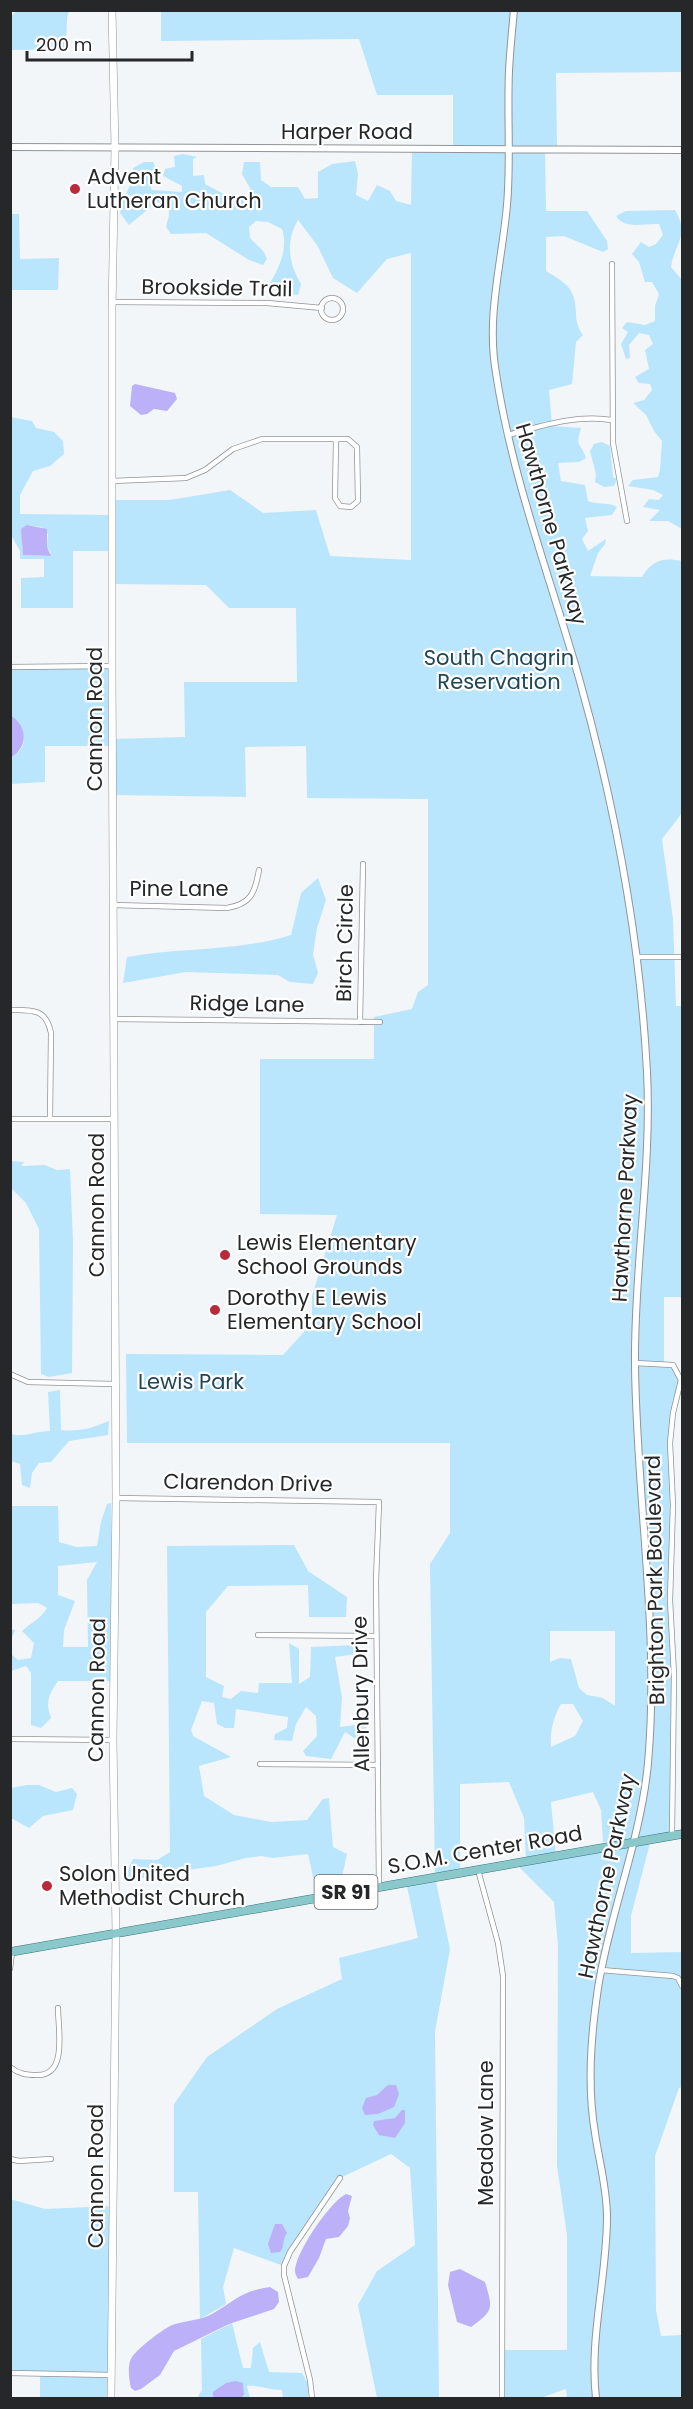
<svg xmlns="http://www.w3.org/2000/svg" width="693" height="2409" viewBox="0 0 693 2409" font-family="Poppins,sans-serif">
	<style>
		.green { fill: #b9e5fd; fill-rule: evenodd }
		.water { fill: #bcb1f9 }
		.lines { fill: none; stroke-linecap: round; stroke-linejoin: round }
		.minor-casing { stroke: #919496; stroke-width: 6 }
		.tertiary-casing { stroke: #919496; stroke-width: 8 }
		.secondary-casing { stroke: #919496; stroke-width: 8 }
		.primary-casing { stroke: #35787c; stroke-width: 9 }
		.minor { stroke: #fff; stroke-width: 4.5 }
		.tertiary { stroke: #fff; stroke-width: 6 }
		.secondary { stroke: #fff; stroke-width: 7 }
		.primary { stroke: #8bc8cc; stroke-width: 8 }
		.poi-dot { fill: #bb2a3a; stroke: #fff; stroke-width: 2 }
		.labels { text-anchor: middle; stroke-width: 4.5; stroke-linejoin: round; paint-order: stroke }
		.shield { fill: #fff; stroke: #676868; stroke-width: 1.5 }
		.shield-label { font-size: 20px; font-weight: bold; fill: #262728 }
		.street-label { font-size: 21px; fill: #262728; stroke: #fff }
		.poi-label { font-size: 21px; fill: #262728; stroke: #fff; text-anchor: start }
		.park-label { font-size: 21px; fill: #204657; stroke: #fff }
	</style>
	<rect width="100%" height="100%" fill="#f2f6f8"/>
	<path class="green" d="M17,11H69L67,18L66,49L11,50V16Z
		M161,11H682V72L556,73L557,148L545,149L546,211H587L607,241L608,249L603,252L564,236L546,237V271C555,277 568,283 572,293C579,308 572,322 583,335L576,342L572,384L549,390L552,426L581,428C575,448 580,441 586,458L579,462L558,463L561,481L585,485L588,501C597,505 610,502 617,507L612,515L585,518L588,531L582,539L588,551L606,539L605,544L598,553L590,576L642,577C652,560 663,557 682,561V813L662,839L673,919L676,1006H682V1297H664V1363L673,1365L681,1380L671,1427L670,1558L674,1657L672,1835L652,1839L650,1843L631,1916V1953L682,1952V2087L679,2088L655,2156L656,2310L661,2336L682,2335V2398H567L566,2389L541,2398H502V2350H567V2235L557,2165L558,1945L554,1902L515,1863L526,1861L524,1818L509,1782L460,1784V1873L435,1877L450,1949L435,2032L439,2398H377L358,2305L377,2271L415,2245L410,2168L391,2154L340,2178L290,2252L284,2266L234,2248L223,2287L226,2304L200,2319L198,2192H174V2104L207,2057L277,2009L342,1979L339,1958L418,1938L406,1882L435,1877L430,1564L450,1533V1443H127L126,1354L283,1355L312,1323V1296L337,1215L260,1214V1059H374V1017L412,1009L418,992L428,985V799L307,798L306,746L245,747L246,797L112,795V746H45V782L11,784V757C32,746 24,729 11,716V667L109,668L112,739L185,737L184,682H297L296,608H229L206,585L112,584V551H73V608H21V578L44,577V559H20V551L11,535L10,417L32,421L36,428L54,432L63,441L64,454L50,466L33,471L20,495V514L112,515V500H170L230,490L263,513L316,510L330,556L411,560V253L387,259L357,293L333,278L317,245L298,220C285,242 289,264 301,284L298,295C286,294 279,291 270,283C280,267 288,247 282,229L268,222L256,221L249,227L250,238L264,252L267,259L263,265L249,260L206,233L171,234L166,227L169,215L168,205L157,202L129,225L120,213C123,195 133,186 133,168L144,162H153C159,172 156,177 150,186L152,190L182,192V186L163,176L165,169L175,167L174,156L183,154L197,157L193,159V176L204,175L205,184L231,198L250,196V188L242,174L244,162H260L261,180L271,187H298L305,199L318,198V172L332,164L355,161L358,174L356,195L368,201L377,185L390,191L396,201L411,205L412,148H453V95H377L359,39L161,41ZM27,525L41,527L48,534L47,547L51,553L48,556L24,555L22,547ZM550,1631H615V1706L603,1698L587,1695L579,1688L571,1659L560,1658L550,1662ZM561,1704H573L583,1721L575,1736L551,1747C550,1731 553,1718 561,1704ZM593,1792L601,1810L603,1842L615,1841L616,1845L556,1856L551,1802Z
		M675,210C690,236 675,242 671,267L682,280V529L668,521H649L660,510L643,507L649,499L659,500L663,495L653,490L628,486L633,480L658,477L660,470L662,441L654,431L646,415L633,403L644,400L652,390L650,384L639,383L635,377L649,369L645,350L653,344L649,335L639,333L629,345L630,358L626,359L621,344L628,332L622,328L627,322L645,325L655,321V306L659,294L652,282H645L639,262L632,254L641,242L649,247L656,244L663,235L659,224C644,223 625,230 616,216L626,211Z
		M11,214H19L20,259L59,258L58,290H11Z
		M602,442L610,446L613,477L617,479L614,486L604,487L595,482L596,474L590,451L594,444Z
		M318,878L326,900L317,928L313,954L318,973L313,984L290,982L278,975L186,972L123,983L127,957C181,947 237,952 291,935L301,893Z
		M11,1161L24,1162L21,1166L45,1165L57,1170L70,1169L73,1242L72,1373L49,1377L41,1374L39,1229L26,1203L11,1188Z
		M60,1390L61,1430C80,1432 92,1428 109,1421L108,1435L69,1441L51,1462L39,1463L32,1473L30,1488L22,1485L20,1464L11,1461V1434C24,1438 35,1431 50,1431L48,1392Z
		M111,1503L113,1681H58C49,1694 45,1702 51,1718L41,1728L31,1725V1673L26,1666L11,1671L10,1629L15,1630L11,1640V1654L18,1660L31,1658L34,1643L22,1631C31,1622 40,1620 47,1608L38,1603L11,1604V1506H58L59,1542L76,1547L97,1546L101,1522L107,1504ZM97,1562L87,1580L88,1647H63L64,1630L75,1601L58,1595V1566Z
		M294,1545L308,1571L347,1597L346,1617H309L308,1585L228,1586L206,1612V1677L224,1686L222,1697L231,1699L241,1691L258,1693L259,1683H292L289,1643L299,1649V1684L310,1677L311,1647L356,1645V1654L335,1657L342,1697L340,1727L355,1725L368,1715L365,1734L356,1739L345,1732L331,1759L306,1756L303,1751L317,1736L316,1716L306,1707L296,1724L292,1741L274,1740L275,1734L287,1728L288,1717L236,1709L234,1728H225L217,1724L214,1703L202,1701L191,1730L193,1736L231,1757L199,1766L204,1796L234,1815L271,1822L307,1820L323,1799L329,1798L333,1847L347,1854L340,1886H315L308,1854L273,1858L261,1856L246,1858L216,1866L181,1871L157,1877L133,1879L125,1875L133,1859L157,1860L170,1852L167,1546Z
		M27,1785H39L56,1792L72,1788L77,1794L73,1810L43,1816L29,1828L11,1818V1788Z
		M10,2199L45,2209L112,2206L111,2398H40V2373H11Z
		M232,2323L243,2368H251L253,2348L260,2342L269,2372L302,2373L308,2384V2398H283L282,2390C269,2390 260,2385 247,2386L250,2398H241L244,2395L197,2398L202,2390L201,2339Z"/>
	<path class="water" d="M135,384L175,393L177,399L167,411L154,409L147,414L141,415L130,406L132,386Z
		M27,525L47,529V547L51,556L23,555L21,529Z
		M11,716C28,726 28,748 11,757Z
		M388,2085H396L399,2094L394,2107L378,2114L365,2115L362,2108L366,2098L377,2095Z
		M402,2110H405V2123L395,2138L379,2135L373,2125L374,2121L395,2118Z
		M346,2194L352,2196L348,2211L350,2218L348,2226L339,2237L326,2239L319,2258L308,2277L298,2279C295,2274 294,2270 296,2265C300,2247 330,2202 346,2194Z
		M275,2224H282L287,2233C282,2239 285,2246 280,2252L271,2253L268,2244Z
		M460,2269L485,2282C493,2309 494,2310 471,2327L457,2322L448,2285L450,2272Z
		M270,2287L278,2292L279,2302L274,2309L229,2324L174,2351L160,2375L141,2389L135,2391L131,2388C129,2380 127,2364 132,2357C138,2348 163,2329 172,2325C186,2320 199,2321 212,2314C235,2301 241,2291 270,2287Z
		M236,2381L243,2383L244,2395L241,2398H216L213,2396V2392L226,2383Z"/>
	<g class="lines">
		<g class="minor-casing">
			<path id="minor" d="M612,264L613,443L627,521
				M321 309a11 11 0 1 1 22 0a11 11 0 1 1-22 0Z
				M112,302L267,303L322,308
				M508,435C541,426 577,414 612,420
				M112,481L186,478L205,470L233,449L262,439H348L357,447L358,501L351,507L340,506L335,498L336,439
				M10,667L112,666
				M112,905L227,908C251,904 255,893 259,870
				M638,957H682
				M10,1010C32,1010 46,1008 51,1033L50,1119
				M114,1019L380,1022
				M360,1022L363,864
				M10,1119H113
				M635,1363L673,1365L681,1380L673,1413L670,1443L673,1505L670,1600L674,1675L672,1835
				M10,1374L28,1382L114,1384
				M116,1498L379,1502L376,1581L379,1887
				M258,1635L376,1636
				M10,1739L113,1740
				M260,1764L378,1765
				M478,1870L498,1943L503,1976L502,2398
				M10,1969L12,1952
				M601,1970L673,1976L678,1978L682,1986
				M10,2067C19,2074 26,2075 37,2075C68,2076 58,2029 58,2008
				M10,2159L19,2161L51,2159
				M10,2373L112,2375
				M312,2398L310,2380L284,2275V2266L290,2252L340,2178"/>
		</g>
		<g class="tertiary-casing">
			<path id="tertiary" d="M514,10C512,31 510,51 509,71C507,116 511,160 507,205C502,262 486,316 496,373C512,478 550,577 579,678C615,806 640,938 647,1072C652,1169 634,1266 635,1363C636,1496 660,1629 648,1763C641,1839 610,1912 598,1988C591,2036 587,2085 595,2133C599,2161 607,2188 607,2217C607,2277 589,2338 596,2398
				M10,147L682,150"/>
		</g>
		<g class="secondary-casing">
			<path id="secondary" d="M111,2398L116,1933L113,1740L116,1498L112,666V310L115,148L112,10"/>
		</g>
		<g class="primary-casing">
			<path id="primary" d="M10,1952L682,1834"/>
		</g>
		<use href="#minor" class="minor"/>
		<use href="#tertiary" class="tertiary"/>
		<use href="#secondary" class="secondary"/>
		<use href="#primary" class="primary"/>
	</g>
	<g class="poi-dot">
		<circle cx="75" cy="189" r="6"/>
		<circle cx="225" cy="1255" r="6"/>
		<circle cx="215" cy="1310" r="6"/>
		<circle cx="47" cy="1886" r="6"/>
	</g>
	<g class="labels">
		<rect class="shield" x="314.5" y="1875" width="63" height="34" rx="4.5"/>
		<g class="shield-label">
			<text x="346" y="1899">SR 91</text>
		</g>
		<g class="street-label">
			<text x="347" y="139">Harper Road</text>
			<text transform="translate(217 288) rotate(1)" y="7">Brookside Trail</text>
			<text transform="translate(551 524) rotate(74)" y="7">Hawthorne Parkway</text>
			<text transform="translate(95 719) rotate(-90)" y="7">Cannon Road</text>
			<text x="179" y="896">Pine Lane</text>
			<text transform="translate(345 943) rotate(-89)" y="7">Birch Circle</text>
			<text transform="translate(247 1004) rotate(1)" y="7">Ridge Lane</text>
			<text transform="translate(625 1198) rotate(-87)" y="7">Hawthorne Parkway</text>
			<text transform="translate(97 1205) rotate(-90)" y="7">Cannon Road</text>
			<text transform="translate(248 1483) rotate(1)" y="7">Clarendon Drive</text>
			<text transform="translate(655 1580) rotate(-91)" y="7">Brighton Park Boulevard</text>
			<text transform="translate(97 1690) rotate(-89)" y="7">Cannon Road</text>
			<text transform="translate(361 1694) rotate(-91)" y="7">Allenbury Drive</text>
			<text transform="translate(485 1850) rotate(-10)" y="7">S.O.M. Center Road</text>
			<text transform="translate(607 1876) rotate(-78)" y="7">Hawthorne Parkway</text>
			<text transform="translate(486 2133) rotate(-90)" y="7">Meadow Lane</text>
			<text transform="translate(96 2176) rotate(-90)" y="7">Cannon Road</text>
		</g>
		<g class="poi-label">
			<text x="87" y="184">Advent<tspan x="87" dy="24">Lutheran Church</tspan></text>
			<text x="237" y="1250">Lewis Elementary<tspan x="237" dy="24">School Grounds</tspan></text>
			<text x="227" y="1305">Dorothy E Lewis<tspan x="227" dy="24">Elementary School</tspan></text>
			<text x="59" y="1881">Solon United<tspan x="59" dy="24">Methodist Church</tspan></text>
		</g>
		<g class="park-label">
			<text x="499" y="665">South Chagrin<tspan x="499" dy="24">Reservation</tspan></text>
			<text x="191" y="1389">Lewis Park</text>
		</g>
	</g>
	<rect width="693" height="2409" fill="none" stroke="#262728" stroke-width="24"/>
	<path d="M27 51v9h165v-9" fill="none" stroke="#262728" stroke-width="3"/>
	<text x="36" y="51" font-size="18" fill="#262728" stroke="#ffffff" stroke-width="4.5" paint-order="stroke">200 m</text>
</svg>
